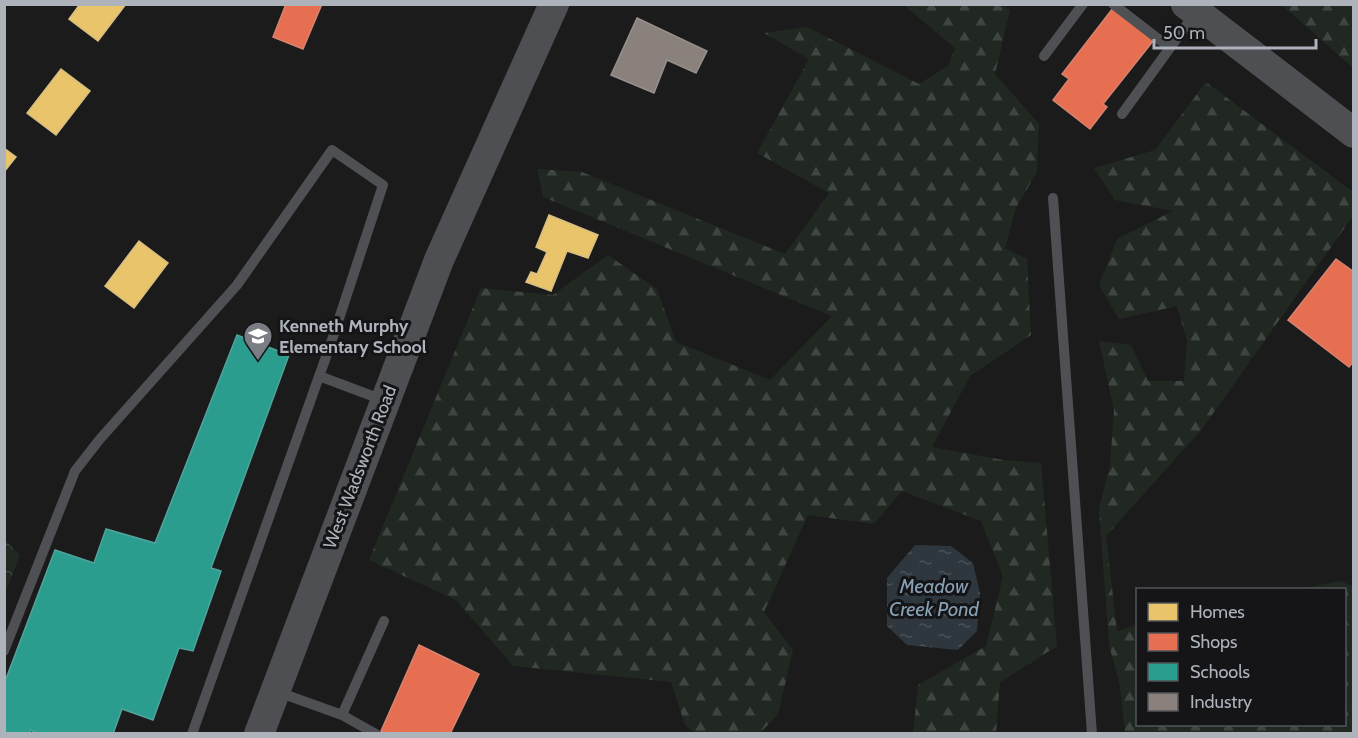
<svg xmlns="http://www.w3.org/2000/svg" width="1358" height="738" viewBox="0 0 1358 738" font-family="Cabin,sans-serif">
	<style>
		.forest { fill: url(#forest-firs) }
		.park { fill: url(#park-crowns) }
		.water { fill: url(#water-ripples) }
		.homes { fill: #e9c46a; stroke: #d7bf82; stroke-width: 1.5 }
		.shops { fill: #e76f51; stroke: #d68371; stroke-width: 1.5 }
		.schools { fill: #2a9d8f; stroke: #51a39c; stroke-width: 1.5 }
		.industry { fill: #8a817c; stroke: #94908f; stroke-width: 1.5 }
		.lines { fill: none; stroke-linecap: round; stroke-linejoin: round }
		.lane { stroke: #4f5054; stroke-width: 10 }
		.secondary { stroke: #4e4f52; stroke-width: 30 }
		.labels { text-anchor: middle; stroke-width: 6; stroke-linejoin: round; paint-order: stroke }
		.poi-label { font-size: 18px; font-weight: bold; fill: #adb2bb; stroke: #151517; text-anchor: start }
		.street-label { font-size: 18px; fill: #adb2bb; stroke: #151517 }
		.water-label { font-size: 20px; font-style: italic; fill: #86a0b4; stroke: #151517 }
	</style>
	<defs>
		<pattern id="forest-firs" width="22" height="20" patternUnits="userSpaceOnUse" patternTransform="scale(1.5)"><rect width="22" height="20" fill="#212822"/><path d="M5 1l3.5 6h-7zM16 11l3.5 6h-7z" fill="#3f4540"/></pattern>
		<pattern id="park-crowns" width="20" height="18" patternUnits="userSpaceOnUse" patternTransform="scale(1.5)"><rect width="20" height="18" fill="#212822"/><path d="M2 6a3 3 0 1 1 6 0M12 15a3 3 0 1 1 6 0" fill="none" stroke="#3f4540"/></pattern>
		<pattern id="water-ripples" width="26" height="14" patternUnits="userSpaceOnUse" patternTransform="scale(1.5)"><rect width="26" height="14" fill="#2e373d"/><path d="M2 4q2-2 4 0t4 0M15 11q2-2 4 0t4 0" fill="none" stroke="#4a5257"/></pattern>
	</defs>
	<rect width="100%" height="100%" fill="#1b1b1b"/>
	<path class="forest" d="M904,5H1002L1010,10L995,74L1039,124L1037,172L1016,208L1005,248L1027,259L1031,335L970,376L932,447L1003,460L1041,463L1057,646L1000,682L996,733H913L918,685L986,646L1003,576L981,521L902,491L874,524L808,515L764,612L793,650L778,714L760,733H696L685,725L671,682L513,666L456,600L369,560L481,288L553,295L608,255L657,289L676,342L770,380L832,316L543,197L537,169L582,172L785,254L829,193L757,153L809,59L764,33L807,27L919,84L948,66L955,48Z
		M1282,5H1353V68Z
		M1206,82L1353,192V216L1202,429L1106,536L1117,631L1137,625L1138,724H1344V590L1300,589L1340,581L1353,586V733H1125L1120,686L1109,645L1099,508L1110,466L1114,410L1099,341L1131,345L1148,381H1184L1187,341L1177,306L1119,319L1099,285L1117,239L1173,211L1115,200L1094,168L1155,150Z"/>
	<path class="park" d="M7,542L20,555L5,593V545Z"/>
	<path class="water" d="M915,545L951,546L973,563L980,593L977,631L958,650L907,645L887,626V578Z"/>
	<path class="homes" d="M80,4H126L98,41L69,19Z
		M61,69L90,91L56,135L27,113Z
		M4,148L16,157L4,172Z
		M549,215L598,235L588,258L567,251L551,291L526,282L531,272L537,274L547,252L536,247Z
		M139,241L168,263L134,308L105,286Z"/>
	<path class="shops" d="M286,4H322L303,49L273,37Z
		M1113,8L1154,40L1103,104L1107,107L1090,129L1053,100L1069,79L1062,74Z
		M1336,259L1354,272V361L1349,367L1288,320Z
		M419,645L479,674L450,734H389L381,731Z"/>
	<path class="schools" d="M237,335L289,355L211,568L221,571L193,651L179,648L153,720L122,709L113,734H38L31,730L29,734H4V684L55,550L94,563L106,529L155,543Z"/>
	<path class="industry" d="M637,18L707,51L696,73L667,60L654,93L611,75Z"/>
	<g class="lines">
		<path class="lane" d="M1113,4L1170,48
			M1044,56L1083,4
			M1122,114L1196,12
			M1053,198L1092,734
			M319,376L383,400
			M4,651L75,471L100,439L237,285L332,150L383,185L332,340L192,734
			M278,692L342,715L376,734
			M342,715L384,621"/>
		<path class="secondary" d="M1186,4L1354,133
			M259,734L439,260L554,4"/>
	</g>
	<defs>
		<g id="school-pin" transform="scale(1.5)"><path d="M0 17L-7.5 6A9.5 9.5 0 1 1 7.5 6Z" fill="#7a7d83" stroke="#151517"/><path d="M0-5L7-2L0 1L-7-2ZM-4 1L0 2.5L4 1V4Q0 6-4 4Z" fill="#fff"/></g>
	</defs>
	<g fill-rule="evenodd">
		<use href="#school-pin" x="258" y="336"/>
	</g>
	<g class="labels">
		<g class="poi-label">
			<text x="279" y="332">Kenneth Murphy<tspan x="279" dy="21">Elementary School</tspan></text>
		</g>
		<g class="street-label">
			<text transform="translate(360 467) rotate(-69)" y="6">West Wadsworth Road</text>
		</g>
		<g class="water-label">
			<text x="934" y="593">Meadow<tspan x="934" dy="23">Creek Pond</tspan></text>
		</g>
	</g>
	<rect width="1358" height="738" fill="none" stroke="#adb2bb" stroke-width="12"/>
	<rect x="1136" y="588" width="210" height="138" fill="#151517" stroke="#525459" stroke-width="1.5"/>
	<rect x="1148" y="603" width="30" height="18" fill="#e9c46a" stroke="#525459" stroke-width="1.5"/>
	<text x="1190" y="618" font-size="18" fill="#adb2bb">Homes</text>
	<rect x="1148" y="633" width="30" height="18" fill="#e76f51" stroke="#525459" stroke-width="1.5"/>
	<text x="1190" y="648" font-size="18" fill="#adb2bb">Shops</text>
	<rect x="1148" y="663" width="30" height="18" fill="#2a9d8f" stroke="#525459" stroke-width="1.5"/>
	<text x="1190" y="678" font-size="18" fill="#adb2bb">Schools</text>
	<rect x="1148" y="693" width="30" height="18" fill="#8a817c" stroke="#525459" stroke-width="1.5"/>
	<text x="1190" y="708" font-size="18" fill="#adb2bb">Industry</text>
	<path d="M1154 39v9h162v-9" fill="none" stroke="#adb2bb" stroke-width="3"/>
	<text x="1163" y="39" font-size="18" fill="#adb2bb" stroke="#151517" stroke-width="4.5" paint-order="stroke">50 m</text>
</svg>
